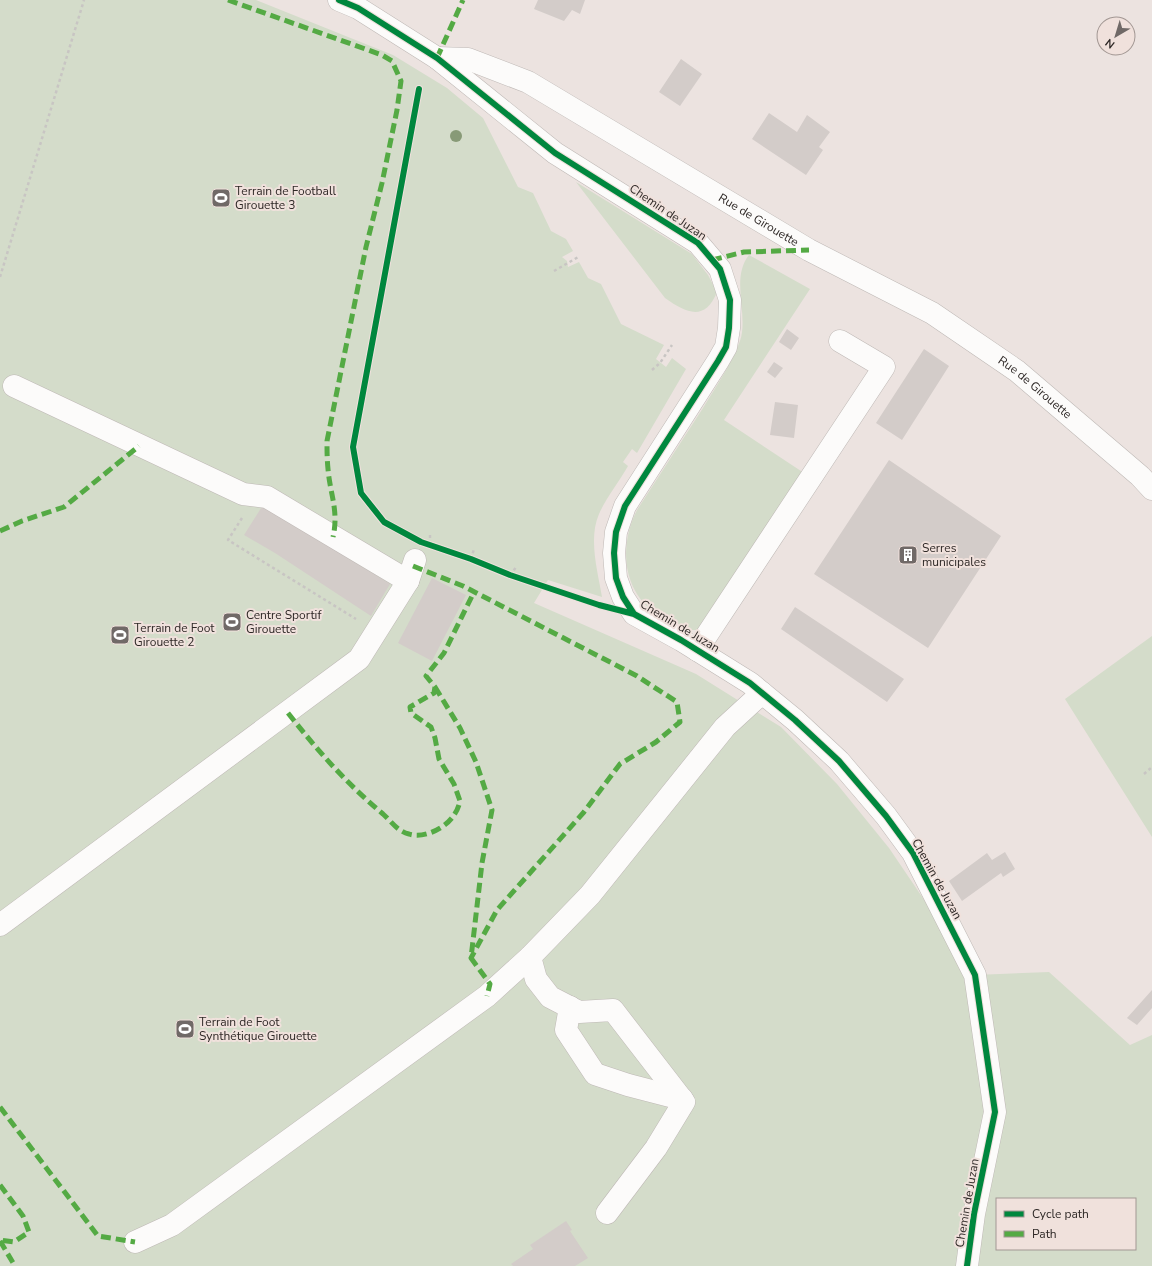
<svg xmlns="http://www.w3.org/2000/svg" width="1152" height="1266" viewBox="0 0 1152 1266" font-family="'Nunito Sans',sans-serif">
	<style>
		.green { fill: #d4dcca; fill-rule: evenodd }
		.building { fill: #d3ccc9 }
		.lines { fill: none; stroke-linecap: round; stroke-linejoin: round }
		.minor-casing { stroke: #beb8b5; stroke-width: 23 }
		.path { stroke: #c8c5c3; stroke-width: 2.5; stroke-dasharray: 3 3; stroke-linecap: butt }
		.minor { stroke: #fcfbfa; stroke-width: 22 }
		.quiet { stroke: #54aa44; stroke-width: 5; stroke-dasharray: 10 5; stroke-linecap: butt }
		.cycleway-casing { stroke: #f0e1dc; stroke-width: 8 }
		.cycleway { stroke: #00873e; stroke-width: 6 }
		.tree { fill: #889a77 }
		.labels { text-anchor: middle; stroke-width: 4; stroke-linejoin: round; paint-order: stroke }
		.poi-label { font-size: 12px; fill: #2e2826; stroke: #f0e1dc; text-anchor: start }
		.street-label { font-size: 12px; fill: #2e2826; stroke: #f0e1dc }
	</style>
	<rect width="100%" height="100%" fill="#ece3e0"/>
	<path class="green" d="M0,0H256L393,55L447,88L483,118L518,187L533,193L551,231L566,239L573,251L562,257L567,261L568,267L579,262L588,278L601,284L621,324L664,345L656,359L666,367L672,358L686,369L637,453L632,449L623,462L628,466C619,482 606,498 599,514C588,539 598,572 602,597L548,580L534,603L696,674L781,727L837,784L889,848L975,975L1049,972L1130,1045L1152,1035V1266H0ZM997,1199H1135V1249H997Z
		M576,182L692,254L708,275L717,292C705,322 686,313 665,298Z
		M749,255L810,289L724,420L804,473L698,630H692C680,624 666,620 655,613C622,589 619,545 637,510C659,476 681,442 703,408C716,386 731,365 740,341C749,314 730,279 749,255Z
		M1152,636V837L1065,699Z"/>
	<path class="building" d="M538,0H585L580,14L572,10L564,21L534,9Z
		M681,59L702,74L680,106L659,92Z
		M769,113L797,132L807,115L830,132L819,147L823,150L806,175L752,139Z
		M787,329L799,338L791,350L779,342Z
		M924,349L949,366L902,440L876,423Z
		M774,362L783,368L775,378L767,372Z
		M775,402L798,405L794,438L770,435Z
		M889,460L1001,536L928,648L814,574Z
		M263,505L390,584L371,616L275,553L244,535Z
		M432,578L466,595L432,661L398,643Z
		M795,607L904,679L887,702L781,629Z
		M1005,852L1015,869L1003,877L1001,873L962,901L949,881L987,853L992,860Z
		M1152,990V1008L1137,1025L1127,1018Z
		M566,1221L572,1230L570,1231L588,1258L575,1266H513L511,1264L533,1249L530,1245Z"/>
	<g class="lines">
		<g class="minor-casing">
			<g id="minor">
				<path d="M339,0L358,8L437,58L555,153L698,243L720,269L730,300L729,328L726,347L718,361L625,506L616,532L614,553L616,578L623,597L634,614L681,640L750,683L795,720L839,761L886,816L913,853L975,975L995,1112L974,1214L967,1266"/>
				<path id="s1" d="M437,58L468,59L528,82L809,250L932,313L1017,371L1140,476L1152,489"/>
				<path d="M14,386L243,494L267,497L408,581"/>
				<path d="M697,650L884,367L840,341"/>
				<path d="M0,925L359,659L408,581L415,560"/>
				<path d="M570,1007L566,1030L595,1074L628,1085L682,1099"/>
				<path d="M607,1213L656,1148L684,1102L613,1010L579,1012L550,997L536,979L530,957L590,895L725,727L762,693"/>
				<path d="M135,1242L172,1225L487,996L530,957"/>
			</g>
		</g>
		<path class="path" d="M554,271L580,256
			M0,277L84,0
			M652,370L660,363L672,345
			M242,518L228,540L356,619
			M430,535V542
			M411,536L384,522L361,493L353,447L419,89
			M434,546L510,575L600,605
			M471,559L474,549
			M510,575L517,566
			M1144,774L1152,767"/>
		<use href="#minor" class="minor"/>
		<path class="quiet" d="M228,0L382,55L392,61L401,81L397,110L382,183L366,247L327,441C327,450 327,459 328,469C330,494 339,511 333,537
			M437,58L463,0
			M712,260L744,252L809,250
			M0,531L22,521L64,507L139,446
			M413,566L463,586L637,676L677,702L680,722L656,742L620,764L584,812L497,910L471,958
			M435,687L460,728L476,762L492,810L482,863L471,958L490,984L487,996
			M288,713C318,751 346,783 383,814C392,822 397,831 409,834C424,839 446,828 454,815C457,811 459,806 460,801L454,784L439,759L435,738L431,727L411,713L410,707L434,693L435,687L426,676L444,653L474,592
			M0,1107L98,1236L135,1242
			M0,1185L23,1216L29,1232L14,1242L0,1240
			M0,1241L15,1266"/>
		<g class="cycleway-casing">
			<path id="cycleway" d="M339,0L358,8L437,58L555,153L698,243L720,269L730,300L729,328L726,347L718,361L625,506L616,532L614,553L616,578L623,597L634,614L681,640L750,683L795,720L839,761L886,816L913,853L975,975L995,1112L974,1214L967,1266
				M419,89L353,447L361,493L384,522L421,542L471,559L510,575L599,605L634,614"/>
		</g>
		<use href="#cycleway" class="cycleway"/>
	</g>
	<circle class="tree" cx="456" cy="136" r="6"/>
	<defs>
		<g id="stadium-square" transform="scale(1)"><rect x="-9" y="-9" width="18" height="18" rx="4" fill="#706967" stroke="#f0e1dc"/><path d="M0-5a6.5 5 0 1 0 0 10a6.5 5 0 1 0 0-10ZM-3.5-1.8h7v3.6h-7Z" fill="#fff"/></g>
		<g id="building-square" transform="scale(1)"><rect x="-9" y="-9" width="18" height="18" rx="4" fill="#706967" stroke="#f0e1dc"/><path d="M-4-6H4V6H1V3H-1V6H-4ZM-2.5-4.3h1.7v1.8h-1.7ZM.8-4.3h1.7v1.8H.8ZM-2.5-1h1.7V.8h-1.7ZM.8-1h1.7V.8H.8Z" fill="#fff"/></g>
	</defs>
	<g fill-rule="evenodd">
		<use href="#stadium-square" x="221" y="198"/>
		<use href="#building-square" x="908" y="555"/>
		<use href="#stadium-square" x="232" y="622"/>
		<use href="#stadium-square" x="120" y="635"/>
		<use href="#stadium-square" x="185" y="1029"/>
	</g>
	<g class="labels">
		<g class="poi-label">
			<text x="235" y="195">Terrain de Football<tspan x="235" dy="14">Girouette 3</tspan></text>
			<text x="922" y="552">Serres<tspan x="922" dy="14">municipales</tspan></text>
			<text x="246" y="619">Centre Sportif<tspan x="246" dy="14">Girouette</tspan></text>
			<text x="134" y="632">Terrain de Foot<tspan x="134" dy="14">Girouette 2</tspan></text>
			<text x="199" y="1026">Terrain de Foot<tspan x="199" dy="14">Synthétique Girouette</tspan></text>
		</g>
		<g class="street-label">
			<text transform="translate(668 212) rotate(34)" y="4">Chemin de Juzan</text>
			<text dy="4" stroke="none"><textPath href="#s1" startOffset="364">Rue de Girouette</textPath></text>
			<text dy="4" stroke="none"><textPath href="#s1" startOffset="688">Rue de Girouette</textPath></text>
			<text transform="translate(680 626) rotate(31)" y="4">Chemin de Juzan</text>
			<text transform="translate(937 879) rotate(61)" y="4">Chemin de Juzan</text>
			<text transform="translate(967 1203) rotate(-80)" y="4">Chemin de Juzan</text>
		</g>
	</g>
	<rect x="996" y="1198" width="140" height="52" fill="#f0e1dc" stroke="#a29793"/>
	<rect x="1004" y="1211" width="20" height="6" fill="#00873e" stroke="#a29793"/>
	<text x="1032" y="1218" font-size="12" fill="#2e2826">Cycle path</text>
	<rect x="1004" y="1231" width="20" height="6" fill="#54aa44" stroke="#a29793"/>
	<text x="1032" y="1238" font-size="12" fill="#2e2826">Path</text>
	<g transform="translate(1116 36) rotate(218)"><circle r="19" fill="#f0e1dc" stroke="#a29793"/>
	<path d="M0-3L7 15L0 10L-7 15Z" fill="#706967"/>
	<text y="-6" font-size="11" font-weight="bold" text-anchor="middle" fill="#2e2826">N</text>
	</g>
</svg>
